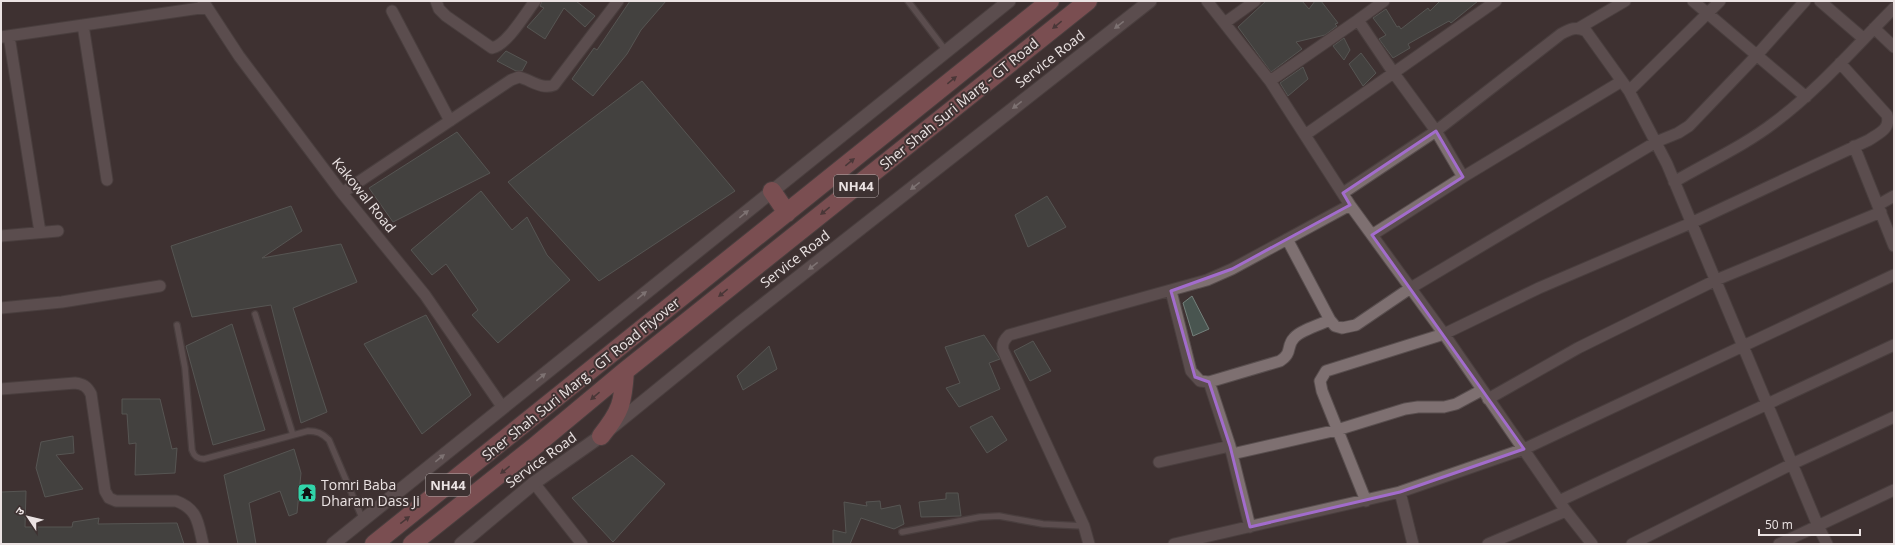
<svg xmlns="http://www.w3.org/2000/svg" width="1895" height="545" viewBox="0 0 1895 545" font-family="'Open Sans','Noto Sans Devanagari',sans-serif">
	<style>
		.building { fill: #495550; stroke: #74807b }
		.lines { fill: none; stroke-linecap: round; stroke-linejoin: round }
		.service-casing { stroke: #584e4e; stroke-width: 8 }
		.minor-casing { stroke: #584e4e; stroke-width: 13 }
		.tertiary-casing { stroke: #584e4e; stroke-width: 15 }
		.trunk-casing { stroke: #584e4e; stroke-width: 20 }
		.service { stroke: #7e7071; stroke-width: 5.5 }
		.minor { stroke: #7e7071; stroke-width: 11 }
		.tertiary { stroke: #7e7071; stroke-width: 13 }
		.trunk { stroke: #c47278; stroke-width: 18 }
		.oneway { fill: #593f40 }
		.oneway2 { fill: #cac0c1 }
		.marked { fill: none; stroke: #a26ccc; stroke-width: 3; stroke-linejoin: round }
		.labels { text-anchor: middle; stroke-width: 4; stroke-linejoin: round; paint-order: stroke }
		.shield { fill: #3e3232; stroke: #b7aeae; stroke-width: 1 }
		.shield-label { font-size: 13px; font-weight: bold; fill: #ebe3e3 }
		.street-label { font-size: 14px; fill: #ebe3e3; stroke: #3e3232 }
		.poi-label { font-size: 14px; fill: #ebe3e3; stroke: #3e3232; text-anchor: start }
	</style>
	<rect width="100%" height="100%" fill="#3e3232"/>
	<path class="building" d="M542,1H576L595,16L585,27L564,8L545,39L527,27L544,8L540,6Z
		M630,1H666L641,30L627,54L593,96L572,79L594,48L597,50Z
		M1266,1H1302L1309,9L1315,1H1321L1338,23L1335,24L1337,26L1325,35L1296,42L1302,49L1271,72L1238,27Z
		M1440,1H1478L1451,23L1449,21L1408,44L1410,48L1393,58L1379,39L1386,35L1373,18L1386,9L1397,27L1399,26L1401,29L1428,8L1430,11Z
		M1344,38L1350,50L1344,60L1333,46Z
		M506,51L527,62L522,71H516L497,61Z
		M1361,53L1376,73L1363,86L1349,64Z
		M1303,67L1308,79L1288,96L1280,83Z
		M642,81L735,191L599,281L508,182Z
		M457,132L490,173L393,222L369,188Z
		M481,191L512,230L527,217L547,255L570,280L498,343L472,315L478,310L446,264L432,275L411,250Z
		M1047,196L1066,227L1028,247L1015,215Z
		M291,206L302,231L262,258L341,244L357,282L293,308L327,412L301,423L271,305L192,317L171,246Z
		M1192,296L1209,329L1193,336L1183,303Z
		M426,315L471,395L422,434L364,344Z
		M232,324L265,430L213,445L186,346Z
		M984,335L1000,359L989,363L1000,389L959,407L946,388L960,383L945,347Z
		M1033,341L1051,371L1030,381L1014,351Z
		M769,346L777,369L743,390L737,376Z
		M122,399H160L172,449L177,448L175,473L135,475L136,443L129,444L127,414H122Z
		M992,416L1007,440L987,453L970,427Z
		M73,436L74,453L56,455L83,489L45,497L36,468L41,442Z
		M294,449L301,473L297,513L289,516L280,491L249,503L256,544H238L224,475Z
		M632,455L665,484L613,542L572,498Z
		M26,491L25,527H72L73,522L99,518L98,524L177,523L184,544H1V492Z
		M946,493H958L961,516L921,517L919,502L946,499Z
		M880,501L881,509L900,505L904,524L894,529L861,518L850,544H833V530L846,533L844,502L867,506L866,502Z"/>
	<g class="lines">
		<g class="service-casing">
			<path id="service" d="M908,1L946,51
				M255,314L293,435
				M177,325L185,368L192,450C194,456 197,459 204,459L308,431C317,431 322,433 329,440L363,520
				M902,532L980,517L999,516L1043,524L1084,526"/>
		</g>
		<g class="minor-casing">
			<path id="minor" d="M203,1L239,56L342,193L425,295L503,408
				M436,1L439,9L446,16L492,48C507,45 525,14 535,1
				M1207,1L1270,81L1350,205L1444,334L1566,511L1592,544
				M1693,1L1806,97
				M1820,1L1864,39
				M392,11L450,121
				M1358,20L1384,1
				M1226,22L1255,1
				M83,25L107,180
				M1579,28L1625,1
				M1874,28L1894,47
				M9,36L40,232
				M1,37L207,7
				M1270,81L1358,20L1393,72L1436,131L1463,177
				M1629,91L1720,1
				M1305,135L1496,1
				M1854,146L1894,246
				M1674,182C1708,162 1744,146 1775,122C1819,89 1855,47 1894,8
				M342,193L511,80L519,77C531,80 542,90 554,85L618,1
				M1343,193L1436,131L1561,34C1570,29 1576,26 1586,31L1629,91L1667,164L1818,526L1827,544
				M1878,205L1894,196
				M1372,235L1463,177L1622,81
				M1,236L58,231
				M1287,239L1330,320L1335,326L1342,328L1356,325L1409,289L1656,142L1678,133L1689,126L1757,55L1805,1
				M1171,291L1191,371L1200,381L1209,382L1280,361C1293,353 1286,346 1294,338C1299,331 1321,324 1330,320
				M1,308L62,302L160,286
				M1209,382L1230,446L1250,527
				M1,389L75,383C83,384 87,386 91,394L105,491L109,498L116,501H176C198,509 198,523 203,544
				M1488,399L1578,348L1716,280L1881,212
				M1232,454L1337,430L1405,409L1418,407H1444L1456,404L1482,390
				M1159,462L1230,446
				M534,483L582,544
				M1400,492L1413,544
				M1366,501L1322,391L1320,381L1326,371L1444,334L1539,288L1691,223L1869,140C1879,133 1891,129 1887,115L1840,63
				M1559,501L1894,345
				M1089,544L1084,526L1003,350C1002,343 1004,340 1009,335L1207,280L1232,269L1350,205
				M1174,544L1400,492L1524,449L1894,275
				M1488,544L1566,511
				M1632,544L1792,464L1894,417
				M1779,544L1894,490"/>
		</g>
		<g class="tertiary-casing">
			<path id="tertiary" d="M333,544L1009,1
				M461,544L534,483L601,436L740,323L1150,1"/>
		</g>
		<g class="trunk-casing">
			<path id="trunk" d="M772,191L787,213
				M601,436C621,411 623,403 625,371
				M374,544L1050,1
				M412,544L535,446L625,371L1088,1"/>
		</g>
		<use href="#service" class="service"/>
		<use href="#minor" class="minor"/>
		<use href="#tertiary" class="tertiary"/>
		<use href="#trunk" class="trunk"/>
	</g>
	<defs><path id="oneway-solid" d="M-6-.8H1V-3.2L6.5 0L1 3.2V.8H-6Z"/></defs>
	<g class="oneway">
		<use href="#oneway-solid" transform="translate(1057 25) rotate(141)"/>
		<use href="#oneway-solid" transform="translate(952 80) rotate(-39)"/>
		<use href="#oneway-solid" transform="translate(850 162) rotate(-39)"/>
		<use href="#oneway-solid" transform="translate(825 211) rotate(141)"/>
		<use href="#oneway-solid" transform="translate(723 293) rotate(141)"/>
		<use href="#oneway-solid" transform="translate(595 396) rotate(140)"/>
		<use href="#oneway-solid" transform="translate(505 470) rotate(141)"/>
		<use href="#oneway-solid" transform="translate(405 520) rotate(-38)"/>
	</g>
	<g class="oneway2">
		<use href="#oneway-solid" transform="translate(1119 25) rotate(142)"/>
		<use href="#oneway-solid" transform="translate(1017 105) rotate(142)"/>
		<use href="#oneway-solid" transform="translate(915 186) rotate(142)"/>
		<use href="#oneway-solid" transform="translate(744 214) rotate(-39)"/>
		<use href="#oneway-solid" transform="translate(813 266) rotate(142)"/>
		<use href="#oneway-solid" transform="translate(642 295) rotate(-39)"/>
		<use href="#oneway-solid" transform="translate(541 377) rotate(-39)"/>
		<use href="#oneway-solid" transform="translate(440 458) rotate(-39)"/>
	</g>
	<path d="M0 0H1895V545H0ZM1436,131L1463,177L1372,235L1524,449L1400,492L1250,527L1230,446L1209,382L1195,377L1171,291L1232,269L1350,205L1343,193Z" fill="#3e3232" fill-opacity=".55" fill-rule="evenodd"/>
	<path class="marked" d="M1436,131L1463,177L1372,235L1524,449L1400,492L1250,527L1230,446L1209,382L1195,377L1171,291L1232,269L1350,205L1343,193Z"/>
	<defs>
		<g id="temple-square" transform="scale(1)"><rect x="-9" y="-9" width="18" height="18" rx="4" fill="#31d4a9" stroke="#3e3232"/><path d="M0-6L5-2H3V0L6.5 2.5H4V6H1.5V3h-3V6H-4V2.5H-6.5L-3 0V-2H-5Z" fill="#111"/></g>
	</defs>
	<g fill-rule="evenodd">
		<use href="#temple-square" x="307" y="493"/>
	</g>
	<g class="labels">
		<g class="shield">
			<rect x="834" y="175" width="44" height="22" rx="3"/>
			<rect x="426" y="474" width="44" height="22" rx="3"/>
		</g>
		<g class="shield-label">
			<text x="856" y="191">NH44</text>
			<text x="448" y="490">NH44</text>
		</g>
		<g class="street-label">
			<text transform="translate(1050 59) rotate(-38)" y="5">Service Road</text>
			<text transform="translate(959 104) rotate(-39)" y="5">Sher Shah Suri Marg - GT Road</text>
			<text transform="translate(364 195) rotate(51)" y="5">Kakowal Road</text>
			<text transform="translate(795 259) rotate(-38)" y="5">Service Road</text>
			<text transform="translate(581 379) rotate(-39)" y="5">Sher Shah Suri Marg - GT Road Flyover</text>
			<text transform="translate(541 460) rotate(-36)" y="5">Service Road</text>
		</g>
		<g class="poi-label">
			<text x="321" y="490">Tomri Baba<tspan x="321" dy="16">Dharam Dass Ji</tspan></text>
		</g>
	</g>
	<rect width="1895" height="545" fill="none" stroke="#ebe3e3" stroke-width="4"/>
	<g transform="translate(28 517) rotate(305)" stroke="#3e3232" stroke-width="3" paint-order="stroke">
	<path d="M0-3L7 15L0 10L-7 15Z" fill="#ebe3e3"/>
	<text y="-6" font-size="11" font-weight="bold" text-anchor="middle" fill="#ebe3e3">उ</text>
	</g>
	<path d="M1759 529v6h101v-6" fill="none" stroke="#ebe3e3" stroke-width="2"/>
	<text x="1765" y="529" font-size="12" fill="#ebe3e3" stroke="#3e3232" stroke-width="3" paint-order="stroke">50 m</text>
</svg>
